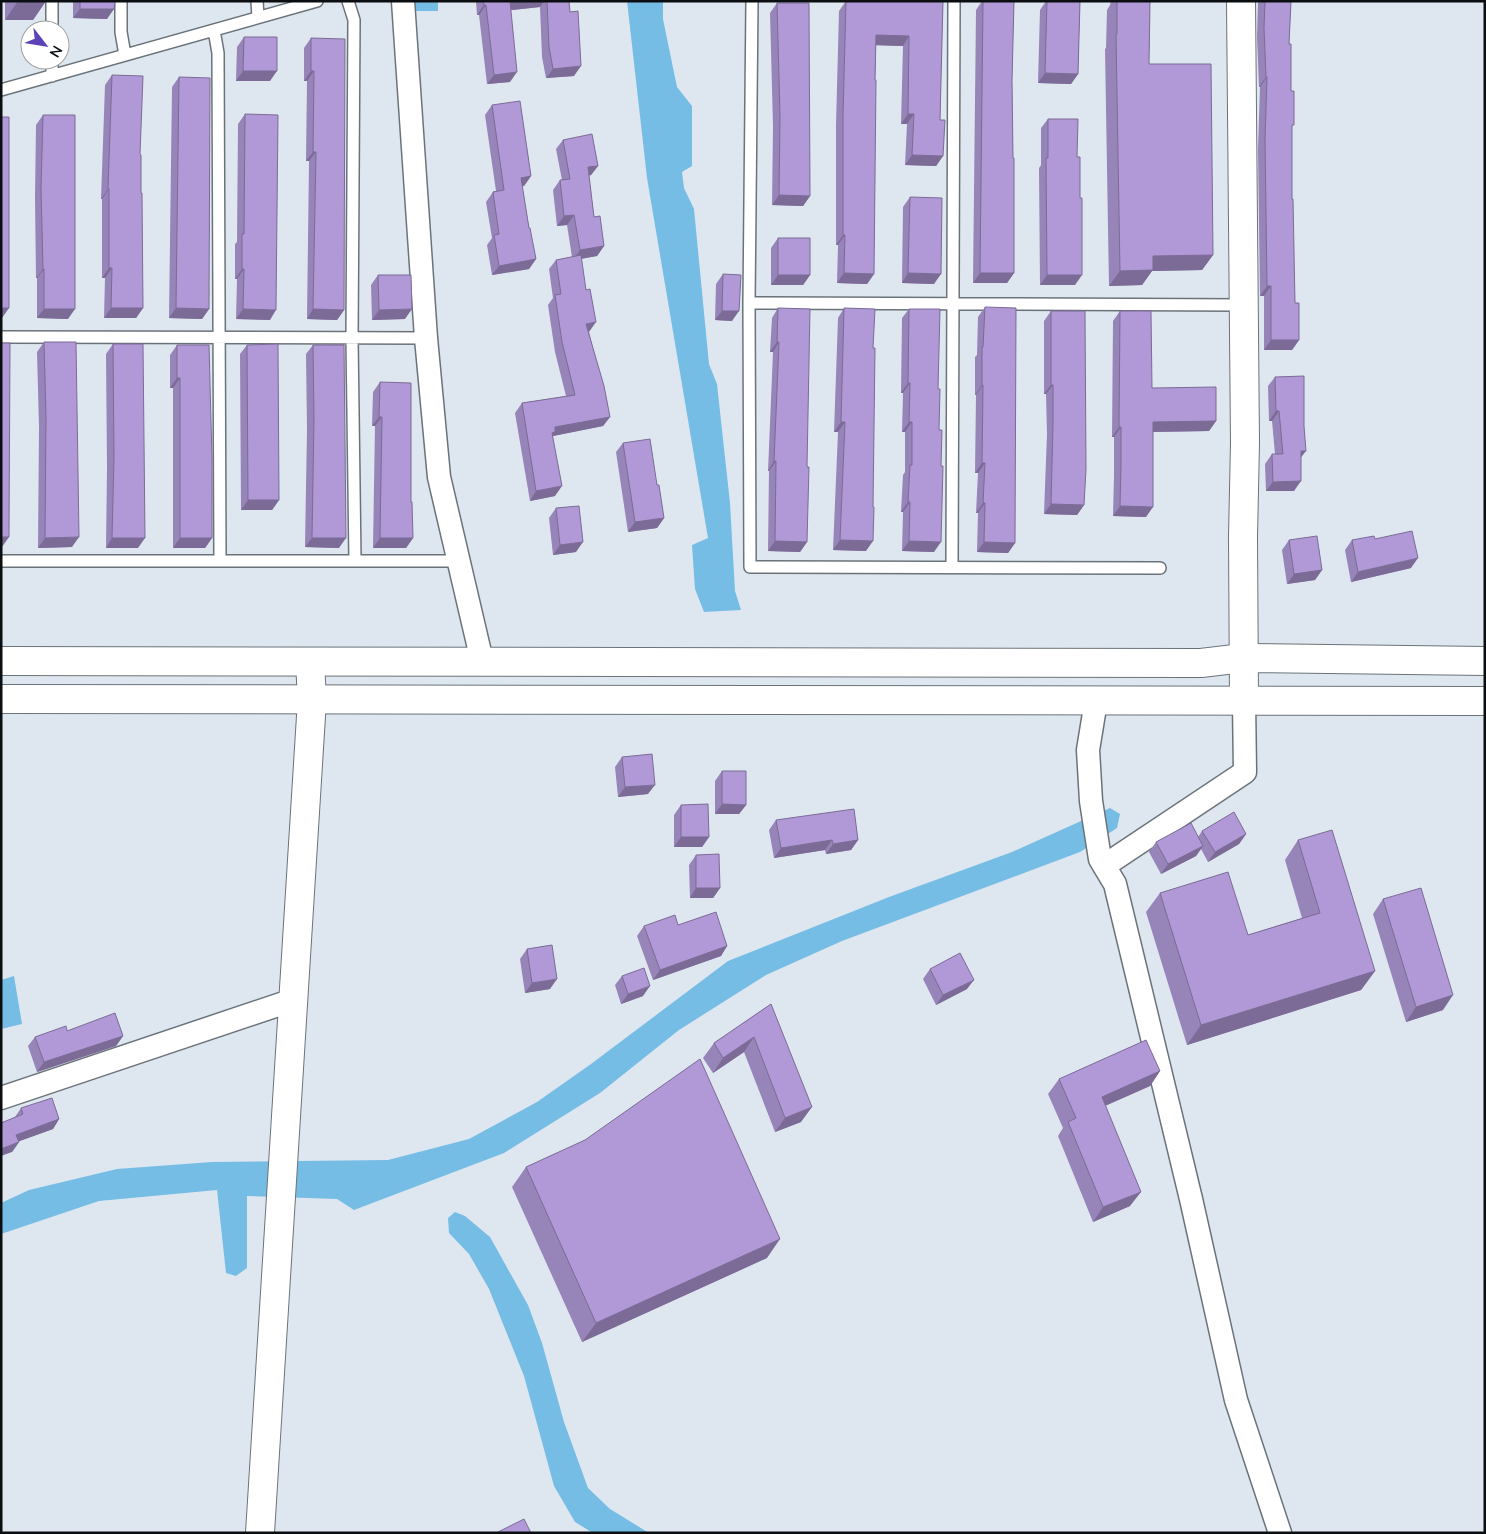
<svg xmlns="http://www.w3.org/2000/svg" width="1486" height="1534" viewBox="0 0 1486 1534" font-family="Mulish,sans-serif">
	<style>
		.water { fill: #76bde5 }
		.lines { fill: none; stroke-linecap: round; stroke-linejoin: round }
		.lane-casing { stroke: #6b737a; stroke-width: 14 }
		.street-casing { stroke: #6b737a; stroke-width: 25 }
		.secondary-casing { stroke: #6b737a; stroke-width: 30 }
		.primary-casing { stroke: #6b737a; stroke-width: 30 }
		.lane { stroke: #fff; stroke-width: 11 }
		.street { stroke: #fff; stroke-width: 22 }
		.secondary { stroke: #fff; stroke-width: 28 }
		.primary { stroke: #fff; stroke-width: 28 }
		.wall { fill: #9784b8 }
		.shaded-wall { fill: #7b6b96 }
		.building { fill: #b099d6; stroke: #7b6b96 }
	</style>
	<rect width="100%" height="100%" fill="#dee7ef"/>
	<path class="water" d="M413,1H438V11H414Z
		M627,1H663V19L677,87L692,106V166L682,172L684,188L694,209L709,364L717,384L730,503L735,591L741,610L704,612L695,589L692,545L708,538L647,178Z
		M1110,808L1120,814L1117,828L1080,852L842,941L766,975L679,1030L600,1093L504,1153L354,1210L337,1199L247,1196V1268L236,1276L226,1273L217,1190L99,1201L1,1234V1203L29,1190L117,1169L212,1162L388,1160L469,1139L537,1102L591,1064L728,961L889,897L1012,852Z
		M14,976L22,1024L1,1029V980Z
		M455,1212L465,1216L490,1237L528,1305L542,1343L564,1422L588,1488L610,1509L649,1533H593L575,1522L554,1486L524,1376L489,1289L469,1254L449,1233L448,1218Z"/>
	<g class="lines">
		<g class="lane-casing">
			<path id="lane" d="M52,1V30
				M121,1V32L125,55
				M257,1L258,17
				M348,1L354,20L352,338L355,561
				M752,1L749,303L750,567L1160,568
				M214,30L218,53L220,561
				M52,60V76
				M1,90L317,1
				M749,303L1244,305
				M1,337L426,338
				M1,561H458
				M952,567L954,1"/>
		</g>
		<g class="street-casing">
			<path id="street" d="M403,1L426,338L439,477L482,661
				M1096,701L1088,750L1091,801L1100,859L1115,884L1191,1199L1236,1400L1280,1533
				M1104,866L1245,772L1244,701
				M1,1098L293,1000"/>
		</g>
		<g class="secondary-casing">
			<path id="secondary" d="M1241,1L1245,443L1243,537L1244,701
				M260,1533L312,700L310,662"/>
		</g>
		<g class="primary-casing">
			<path id="primary" d="M1,661L1201,663L1243,658L1485,661
				M1,699L1485,701"/>
		</g>
		<use href="#lane" class="lane"/>
		<use href="#street" class="street"/>
		<use href="#secondary" class="secondary"/>
		<use href="#primary" class="primary"/>
	</g>
	<path class="wall" d="M5,1H46L33,20H5Z
		M73,1H115L107,19L73,18Z
		M476,1H569L574,76L546,78L542,57L540,7L511,10L510,82L487,84L479,15H477Z
		M846,1H943L940,120L943,156L936,166L905,165L907,124H901L903,46L876,45L875,80L874,274L867,284L837,283L838,245H836V125L839,11Z
		M982,1H1014L1012,80L1014,273L1007,283H973L976,10Z
		M1046,1H1080L1078,74L1071,84L1038,83L1040,10Z
		M1111,1H1150L1149,64L1213,255L1202,270L1152,271L1142,285L1109,286L1105,49L1106,48L1107,10L1110,5Z
		M1258,1H1291L1289,44L1292,127V199L1295,303L1299,340L1292,350H1264V296H1260L1258,149L1260,87H1259L1257,37Z
		M777,3L810,196L803,206L772,205L773,126L770,13Z
		M244,37L270,81H236L237,47Z
		M311,38L344,310L337,320L307,319L309,161H306L307,81H304V48Z
		M112,75L140,154L143,308L136,318H104L105,278H102V199H101L105,85Z
		M179,77L209,309L202,319L169,318L172,87Z
		M492,105L531,176L524,186H522L529,228L536,259L529,269L492,275L487,245L492,238L486,202L493,192L496,191L485,115Z
		M245,114L270,320L236,319L237,279H235V244L237,242L238,124Z
		M43,115L68,319L37,318V278H36L35,198L36,125Z
		M1048,119L1075,285H1040L1039,168L1041,165V128Z
		M563,140L598,166L591,175L589,176L594,217L604,246L597,256L581,259L589,332L610,417L603,426L553,436L555,496L530,501L515,413L522,403L566,396L555,352L548,305L553,298L549,269L556,260L572,257L567,225L557,226L553,190L560,180H562L556,149Z
		M910,197L934,284L902,283L903,207Z
		M778,238L810,275L803,285H771V248Z
		M723,274L732,321L715,320L716,284Z
		M378,275L405,319L372,320L371,285Z
		M985,307L1015,543L1008,553L977,552L978,513H976L978,473H975L976,395H975V357L977,355L978,317Z
		M778,308L807,467V542L800,552L768,551L769,471H768L773,352H770L772,318Z
		M844,308L873,348V507L866,551L833,550L838,432H834L838,318Z
		M909,309L934,552L902,551L903,512H901L903,475L905,472V432H902L903,393H901L902,318Z
		M1051,311L1084,505L1077,515L1044,514L1047,434L1046,394H1044V321Z
		M1120,311L1152,388L1216,421L1209,431L1153,432L1146,517L1113,516L1114,476V437H1112L1113,321Z
		M44,342L72,547L38,548L39,427L37,352Z
		M113,344L138,548H106L107,468L106,354Z
		M177,345L212,538L205,548H173V388H170V355Z
		M247,345L279,500L272,510H241L240,354Z
		M313,345L339,548L305,547L307,429L306,354Z
		M1275,377L1301,458L1294,491H1266L1265,464L1272,454H1275L1272,421H1269L1268,386Z
		M380,382L413,538L406,548H373L375,426H372L373,392Z
		M623,443L657,485L664,518L657,528L628,532L616,452Z
		M556,508L576,552L553,555L549,518Z
		M1375,539L1411,568L1351,582L1345,550L1352,540Z
		M1289,540L1322,570L1315,580L1287,584L1282,550Z
		M622,757L648,794L618,797L615,767Z
		M722,771L746,805L739,814H715V781Z
		M681,805L709,837L702,847H674V815Z
		M776,820L858,840L851,850L826,854L825,850L774,858L769,830Z
		M1202,831L1246,834L1239,844L1208,862L1201,849L1196,856L1161,874L1149,852L1156,842L1198,837Z
		M1298,840L1375,971L1361,990L1187,1045L1146,912L1160,893L1248,935L1302,918L1285,860Z
		M696,855L720,888L713,898H690L689,865Z
		M1383,899L1443,1010L1406,1022L1373,914Z
		M678,925L727,946L721,956L653,980L637,936L644,926Z
		M527,949L550,989L525,993L520,959Z
		M930,969L967,989L936,1005L923,979Z
		M622,976L643,996L621,1004L615,985Z
		M771,1004L801,1122L775,1132L744,1052L713,1073L703,1058L714,1043Z
		M67,1031L123,1036L116,1046L37,1072L28,1046L35,1037Z
		M1160,1071L1150,1086L1105,1106L1130,1206L1093,1222L1058,1136L1063,1128L1048,1094L1059,1079Z
		M21,1108L59,1119L53,1129L19,1141V1142L12,1152L15,1117Z
		M526,1167L767,1258L582,1342L512,1187Z"/>
	<path class="shaded-wall" d="M18,1H46L33,20H5Z
		M510,1H544L540,7L503,11Z
		M484,5H486L479,15H477Z
		M80,9H114L107,19L73,18Z
		M876,35L909,36L903,46L869,45Z
		M581,66L574,76L546,78L553,69Z
		M243,71H277L270,81H236Z
		M311,71H314L307,81H304Z
		M517,72L510,82L487,84L494,75Z
		M1045,73L1078,74L1071,84L1038,83Z
		M1266,77H1267L1260,87H1259Z
		M908,114H914L907,124H901Z
		M313,152H316L309,161H306Z
		M912,155L943,156L936,166L905,165Z
		M598,166L591,175L581,177L588,167Z
		M531,176L524,186L514,188L521,178Z
		M108,189H109L102,199H101Z
		M779,195L810,196L803,206L772,205Z
		M574,215L567,225L557,226L564,216Z
		M843,235H845L838,245H836Z
		M604,246L597,256L573,260L580,250Z
		M1213,255L1202,270L1152,271L1142,285L1109,286L1120,271L1153,256Z
		M536,259L529,269L492,275L499,266Z
		M109,268H112L105,278H102Z
		M43,269H44L37,278H36Z
		M242,269H244L237,279H235Z
		M844,273L874,274L867,284L837,283Z
		M908,273L941,274L934,284L902,283Z
		M980,273H1014L1007,283H973Z
		M778,275H810L803,285H771Z
		M1047,275H1082L1075,285H1040Z
		M1267,286H1271L1264,296H1260Z
		M1,308H9L2,318H1Z
		M111,308H143L136,318H104Z
		M176,308L209,309L202,319L169,318Z
		M44,309H75L68,319L37,318Z
		M243,309L276,310L270,320L236,319Z
		M313,309L344,310L337,320L307,319Z
		M412,309L405,319L372,320L379,310Z
		M722,311H739L732,321L715,320Z
		M596,322L589,332L586,324Z
		M1271,340H1299L1292,350H1264Z
		M777,342H779L773,352H770Z
		M177,378H180L173,388H170Z
		M908,383H910L903,393H901Z
		M982,385H983L976,395H975Z
		M1051,385H1053L1046,394H1044Z
		M1276,411H1279L1272,421H1269Z
		M379,417H382L375,426H372Z
		M610,417L603,426L553,436L548,442L545,443L555,427Z
		M1216,421L1209,431L1147,432L1153,422Z
		M841,422H845L838,432H834Z
		M909,422H912L905,432H902Z
		M1119,427H1121L1114,437H1112Z
		M1301,451H1306L1299,460Z
		M774,461H776L769,471H768Z
		M982,463H985L978,473H975Z
		M1301,481L1294,491H1266L1273,482Z
		M562,486L555,496L530,501L536,491Z
		M248,500H279L272,510H241Z
		M908,502H910L903,512H901Z
		M983,503H985L978,513H976Z
		M1051,504L1084,505L1077,515L1044,514Z
		M1120,506L1153,507L1146,517L1113,516Z
		M664,518L657,528L628,532L635,522Z
		M1,537H9L2,547H1Z
		M79,537L72,547L38,548L45,538Z
		M112,538H145L138,548H106Z
		M180,538H212L205,548H173Z
		M312,538H346L339,548L305,547Z
		M380,538H413L406,548H373Z
		M840,540L873,541L866,551L833,550Z
		M775,541L807,542L800,552L768,551Z
		M909,541L941,542L934,552L902,551Z
		M583,542L576,552L553,555L560,545Z
		M984,542L1015,543L1008,553L977,552Z
		M1418,558L1411,568L1351,582L1358,572Z
		M1322,570L1315,580L1287,584L1294,574Z
		M655,785L648,794L618,797L625,787Z
		M722,804L746,805L739,814H715Z
		M1246,834L1239,844L1208,862L1215,852Z
		M681,837H709L702,847H674Z
		M832,840L825,850L774,858L781,848Z
		M858,840L851,850L826,854L833,844Z
		M1203,846L1196,856L1161,874L1168,864Z
		M696,888H720L713,898H690Z
		M727,946L721,956L653,980L660,970Z
		M1375,971L1361,990L1187,1045L1201,1025Z
		M557,979L550,989L525,993L532,983Z
		M974,980L967,989L936,1005L943,995Z
		M650,986L643,996L621,1004L628,994Z
		M1453,995L1443,1010L1406,1022L1416,1007Z
		M123,1036L116,1046L37,1072L44,1062Z
		M754,1037L744,1052L713,1073L723,1058Z
		M1160,1071L1150,1086L1091,1112L1102,1097Z
		M812,1107L801,1122L775,1132L785,1118Z
		M59,1119L53,1129L9,1145L16,1135Z
		M19,1142L12,1152L1,1156V1149Z
		M1141,1192L1130,1206L1093,1222L1103,1207Z
		M780,1239L767,1258L582,1342L596,1323Z"/>
	<path class="building" d="M80,1H115L114,9H80Z
		M483,1H510L517,72L494,75L486,5H484Z
		M547,1H569L570,12L578,11L581,66L553,69L549,47Z
		M846,1H943L940,120H945L943,156L912,155L914,114H908L909,36L876,35L875,80H876L874,274L844,273L845,235H843V115Z
		M983,1H1014L1012,80L1013,158H1014V273H980Z
		M1047,1H1080L1078,74L1045,73Z
		M1117,1H1150L1149,64H1211L1213,255L1153,256V270L1120,271L1116,34H1117Z
		M1265,1H1291L1289,44H1291V91H1294V125H1292V199H1293L1295,303H1299V340H1271V286H1267L1265,140L1267,77H1266L1264,28Z
		M777,3H809L810,196L779,195L780,116Z
		M244,37H277V71H243Z
		M311,38L345,39L344,310L313,309L316,152H313L314,71H311Z
		M112,75L143,76L140,154L141,155V193H142L143,308H111L112,268H109V189H108Z
		M179,77L210,78L209,309L176,308Z
		M520,101L531,176L521,178L529,228H530L536,259L499,266L494,235L499,234L493,192L504,190L492,105Z
		M245,114L278,115L276,310L243,309L244,269H242V234H244Z
		M43,115H75V309H44V269H43L41,188Z
		M1,117H9V308H1Z
		M1048,119H1078L1077,157H1080V198H1082V275H1047L1046,158H1048Z
		M592,134L598,166L588,167L594,217L600,216L604,246L580,250L574,215L564,216L560,180L570,179L563,140Z
		M910,197L942,198L941,274L908,273Z
		M778,238H810V275H778Z
		M581,255L586,290L590,289L596,322L586,324L604,386L610,417L555,427V432L552,433L562,486L536,491L522,403L575,395L562,342L555,295L561,294L556,260Z
		M723,274L741,275L739,311H722Z
		M378,275H411L412,309L379,310Z
		M985,307L1016,308L1015,543L984,542L985,503H983L985,463H982L983,385H982V347H983Z
		M778,308L810,309L807,467H809L807,542L775,541L776,461H774L779,342H777Z
		M844,308L875,309L873,348H875L873,507H874L873,541L840,540L845,422H841Z
		M909,309H940L938,389H940L939,430H942L941,466H943L941,542L909,541L910,502H908L910,465H912V422H909L910,383H908Z
		M1051,311H1085L1086,469L1084,505L1051,504L1053,424V385H1051Z
		M1120,311H1151L1152,388L1216,387V421L1153,422V507L1120,506L1121,466V427H1119Z
		M44,342H76L79,537L45,538L46,417Z
		M1,343H10L9,537H1Z
		M113,344H143L145,538H112L114,458Z
		M278,344L279,500H248L247,345Z
		M177,345H209L212,459V538H180V378H177Z
		M313,345H344L346,538H312L314,419Z
		M1304,376V426L1306,451H1301V481L1273,482L1272,454H1283L1279,411H1276L1275,377Z
		M380,382L411,383V502H412L413,538H380L382,417H379Z
		M650,439L657,485H659L664,518L635,522L623,443Z
		M579,506L583,542L560,545L556,508Z
		M1412,531L1418,558L1358,572L1352,540L1374,536L1375,539Z
		M1317,536L1322,570L1294,574L1289,540Z
		M652,754L655,785L625,787L622,757Z
		M722,771H746V805L722,804Z
		M708,804L709,837H681V805Z
		M854,809L858,840L833,844L832,840L781,848L776,820Z
		M1234,812L1246,834L1215,852L1202,831Z
		M1191,823L1203,846L1168,864L1156,842Z
		M1332,830L1375,971L1201,1025L1160,893L1228,872L1248,935L1320,913L1298,840Z
		M719,854L720,888H696V855Z
		M1421,888L1453,995L1416,1007L1383,899Z
		M716,912L727,946L660,970L644,926L675,915L678,925Z
		M552,945L557,979L532,983L527,949Z
		M960,953L974,980L943,995L930,969Z
		M644,968L650,986L628,994L622,976Z
		M771,1004L812,1107L785,1118L754,1037L723,1058L714,1043Z
		M115,1013L123,1036L44,1062L35,1037L66,1026L67,1031Z
		M1146,1040L1160,1071L1102,1097L1141,1192L1103,1207L1068,1122L1076,1118L1059,1079Z
		M700,1059L780,1239L596,1323L526,1167L585,1140Z
		M52,1098L59,1119L16,1135L19,1142L1,1149V1123L23,1114L21,1108Z
		M524,1519L531,1533H498V1532Z"/>
	<rect width="1486" height="1534" fill="none" stroke="#0b0e11" stroke-width="5"/>
	<g transform="translate(45 45) rotate(121)"><circle r="24" fill="#ffffff" stroke="#9d9fa0"/>
	<path d="M0-4L9 19L0 12L-9 19Z" fill="#5d41b9"/>
	<text y="-8" font-size="14" font-weight="bold" text-anchor="middle" fill="#0b0e11">N</text>
	</g>
</svg>
